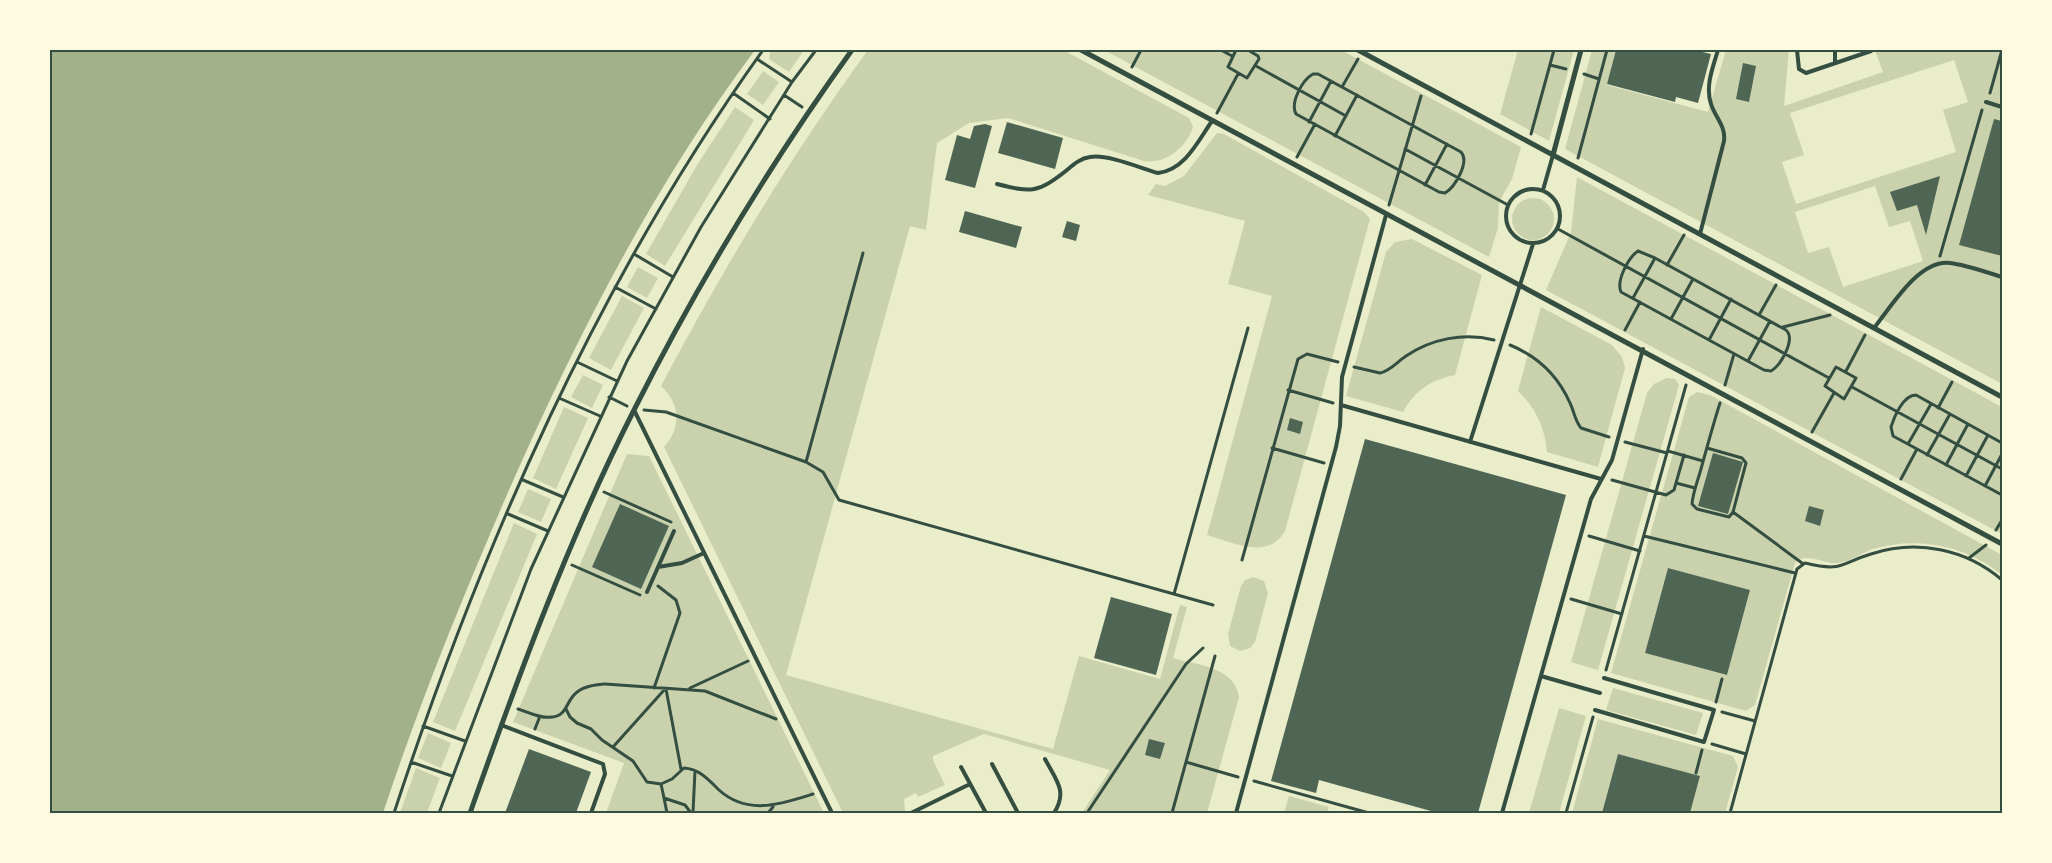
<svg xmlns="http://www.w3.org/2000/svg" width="2052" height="863" viewBox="0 0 2052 863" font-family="'PT Sans Narrow',sans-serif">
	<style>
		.green { fill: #cad2ad; fill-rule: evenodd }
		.water { fill: #a3b18a }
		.building { fill: #4f6655 }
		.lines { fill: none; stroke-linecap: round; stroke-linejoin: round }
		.path { stroke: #344e41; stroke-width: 3 }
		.service { stroke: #344e41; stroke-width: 4 }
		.minor { stroke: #344e41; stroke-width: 5 }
		.neatline { fill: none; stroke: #344e41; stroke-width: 2 }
	</style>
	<rect width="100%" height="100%" fill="#e9edc9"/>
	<path class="green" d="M771,50H804L789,72L769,59Z
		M868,50H1063L1189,118L1193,127C1187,147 1165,165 1144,161L1008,118L969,123L937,143L926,230L910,226L786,675L1053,749L1079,656L1160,679L1180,605L1187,607L1173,658C1197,665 1235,667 1239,697L1207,813H1082L1110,770L984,734L933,756V760L945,785L918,797L916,793L904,799L905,812L843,813L664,447C681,428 681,404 661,386C723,269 790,157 868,50Z
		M1104,50H1341L1521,147L1512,179L1499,202L1498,228L1489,257Z
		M1518,50H1574L1549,141L1500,114Z
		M1592,50H1616L1607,85L1708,112L1726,50H1789L1784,106L1883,72L1875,50H2002V121L1994,120L1960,244L2002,256V384L1565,149ZM1954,60L1968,102L1943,110L1956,152L1796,204L1782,162L1804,155L1790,113ZM1875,186L1889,227L1910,221L1923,261L1843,287L1829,247L1808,253L1795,212Z
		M763,71L779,82L763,105L747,94Z
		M735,107L754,120L665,266L646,254L697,165Z
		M1217,133L1224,134L1364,212L1370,219L1285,531C1268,561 1232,542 1207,535L1272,296L1228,284L1245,221L1148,195L1156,184L1165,186L1184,176Z
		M1577,177L2002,407V534L1546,290L1571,232Z
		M1512 219a21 21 0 1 1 42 0a21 21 0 1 1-42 0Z
		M1412,239L1482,275L1455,375C1431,380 1415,390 1403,412L1346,396L1386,252L1395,242Z
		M638,267L658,278L647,298L627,287Z
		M622,296L644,308L611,370L589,358Z
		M1541,307L1612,345L1622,357L1625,368L1598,467L1547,452C1545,428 1536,408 1518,391Z
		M583,375L603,385L592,408L571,397Z
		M1667,378L1675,379L1679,385L1598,670L1571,662L1647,393L1654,384Z
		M1697,392L1710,395L2002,555V575C1965,545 1918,536 1873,549C1861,553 1850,562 1838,563C1824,565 1806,551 1795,563L1755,705L1746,711L1611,673L1689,397ZM1668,568L1750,590L1727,675L1645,653Z
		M564,407L588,418L556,489L533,478Z
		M627,454L649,456L824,813H606L624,763L513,722Z
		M528,489L551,499L541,522L518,512Z
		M514,523L537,534L455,731L433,722Z
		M1253,577L1264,581L1268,593L1255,642L1250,648L1240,651L1230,646L1228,634L1241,586L1245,580Z
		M1613,688L1703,713L1696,735L1606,710Z
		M1559,708L1586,716L1559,813H1529Z
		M1598,719L1733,756L1738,767L1725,813H1690L1700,776L1618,754L1602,813H1572Z
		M428,733L451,743L441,768L418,758Z
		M416,768L440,778L427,813H400Z
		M1289,796L1329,807L1327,813H1284Z"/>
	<path class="water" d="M50,50H755C654,185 577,336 509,490C463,596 419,704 383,813H50Z"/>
	<path class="building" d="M1616,50H1694L1711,54L1698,103L1676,97L1675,102L1607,84Z
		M1743,63L1756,66L1749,102L1736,99Z
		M1994,119L2002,121V256L1959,245Z
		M1007,122L1063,138L1055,169L998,153Z
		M985,124L992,126L975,188L945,180L957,135L970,139L974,126Z
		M1940,176L1926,235L1917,205L1897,211L1890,192Z
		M965,211L1022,227L1016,248L959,232Z
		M1067,221L1080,225L1076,241L1062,237Z
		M1290,418L1303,422L1300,434L1287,430Z
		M1365,439L1566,495L1478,813H1430L1431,811L1319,780L1316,793L1271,781Z
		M1713,453L1743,462L1728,514L1698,506Z
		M620,504L669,526L641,589L592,567Z
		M1809,506L1824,510L1820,526L1805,521Z
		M1668,568L1750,590L1727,675L1645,653Z
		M1111,597L1172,614L1156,675L1094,658Z
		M1149,739L1165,743L1160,759L1145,755Z
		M529,749L591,772L576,813H505Z
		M1618,754L1700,776L1690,813H1602Z"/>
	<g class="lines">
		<path class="path" d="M1169,50H1174
			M1221,50L1232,56
			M1236,50L1228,67L1247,78L1259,59L1258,56L1248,50
			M757,59L792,82
			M1550,65L1566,69
			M1256,66L1346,116
			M1132,67L1141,50
			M1313,74H1318L1461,152C1470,162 1455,187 1445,193L1439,192L1296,114C1290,103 1302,80 1313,74Z
			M1584,74L1599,79
			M1342,87L1358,59
			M733,93L770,119
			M1990,93L2002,50
			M784,95L802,107
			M1217,113L1238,74
			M1309,122L1331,81
			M1531,134L1554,50
			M1335,136L1357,95
			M1405,149L1508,205
			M1297,157L1315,124
			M1578,158L1607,50
			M1425,185L1447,144
			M1389,205L1421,96
			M1558,229L1829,378
			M1638,251L1655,258L1786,330C1796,339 1781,365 1771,371L1764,370L1621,292C1616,281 1628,258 1638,251Z
			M863,253L806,462L823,472L839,500L1213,605
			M634,254L673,277
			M1940,256L1982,110
			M1667,265L1684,235
			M615,287L656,309
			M1633,298L1655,258
			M1759,315L1776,285
			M1671,319L1693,279
			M1783,327L1830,315
			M1625,330L1640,302
			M1709,340L1731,299
			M1510,345C1537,356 1558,376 1570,403C1574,411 1575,421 1581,428L1609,437
			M1748,361L1770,321
			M577,362L617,381
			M1354,367L1380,373C1390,371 1397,362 1406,356C1431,339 1464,332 1494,340
			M1836,367L1856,378L1844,399L1825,386Z
			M1846,371L1865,335
			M1725,385L1734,354
			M1852,387L2002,469
			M1288,390L1333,403
			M609,397L627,406
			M559,398L600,416
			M1938,408L1952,382
			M644,410L666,412L806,462
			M1812,432L1834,393
			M1625,442L1667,453
			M2002,443L1916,395C1903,395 1894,417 1891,427L1893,436L2002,495
			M1908,444L1931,404
			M1272,448L1324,463
			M1707,448L1742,458L1746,463L1733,512L1729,517L1697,509L1692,504C1693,492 1698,480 1701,469C1707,447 1713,425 1720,403
			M1668,451L1703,461
			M1927,455L1950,414
			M1946,465L1968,424
			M1966,476L1988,435
			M1901,479L1917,449
			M523,480L563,497
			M1612,480L1666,495L1674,490L1684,455
			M1676,483L1695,488
			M1985,486L2002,454
			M604,492L671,522
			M1733,512L1802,563
			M508,514L548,531
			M1996,530L2002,520
			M1589,536L1640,551
			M1644,536L1795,573
			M1969,558L1986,545
			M1242,560L1298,359L1307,354L1338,362
			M572,565L640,595
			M1174,594L1248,328
			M1571,599L1622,614
			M1606,670L1686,385
			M654,688L680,613L676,600L658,586
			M690,688L748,661
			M666,689L681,769
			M1716,702L1722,679
			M518,709C528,712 541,719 552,717C567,716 566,701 576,693C584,686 595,685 605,684L705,691L776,719
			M566,709L570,717L577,723L591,729L602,740L633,761L647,782L661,784
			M1722,712L1755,721
			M423,726L465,741
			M535,729L540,716
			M1712,744L1746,754
			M613,747L665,689
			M411,762L452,776
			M1186,762L1238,777
			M1696,773L1702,750
			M1254,781L1369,813
			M664,798L667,813
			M693,812L695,771
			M394,813C482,545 598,280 763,50
			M439,813L531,569L627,361L701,227L792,82L816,50
			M691,813L685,805L664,798L661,784L672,779L684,768C699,769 708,779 719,790C748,816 781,804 813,794
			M768,813L773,807
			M1087,813L1186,664L1203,648
			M1172,813L1215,656
			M1566,813L1593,717
			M1730,813L1797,569L1805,563C1843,572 1838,564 1871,554C1917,539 1966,549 2002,580"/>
		<path class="service" d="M1797,50L1799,69L1806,73L1871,51
			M1835,50V63
			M1986,102L2002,107
			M997,184C1032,193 1038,193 1067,170C1074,164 1081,158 1090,157C1108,154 1140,168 1158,173C1185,170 1198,141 1212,121
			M1506 216a27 27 0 1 1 54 0a27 27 0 1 1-54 0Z
			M1543,190L1553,155
			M1700,234L1724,141C1726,126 1715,117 1711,104C1705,86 1713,67 1718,50
			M1874,328C1891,307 1919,259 1950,263C1967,265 1985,272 2002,277
			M1341,405L1601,479
			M634,410L832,813
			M1470,442L1533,244
			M658,567L682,563L704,553
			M647,592L674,531
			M1541,676L1600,693
			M1595,710L1704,742L1714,710L1604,678
			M501,725L603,764L605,774L591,813
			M1045,759C1056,780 1068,791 1054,813
			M992,764L1018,813
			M961,767L986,813
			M911,813L970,784
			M1236,813L1336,447L1340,426L1342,377L1386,215
			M1502,813L1591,499L1612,460L1643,349"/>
		<path class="minor" d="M1081,50L2002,544
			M1358,50L2002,397
			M1553,155L1581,50
			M470,813C518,677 568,540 634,410C697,285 770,164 852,50"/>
	</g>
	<rect width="2052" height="863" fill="none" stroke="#fefae0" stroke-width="102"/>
	<rect x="51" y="51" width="1950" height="761" class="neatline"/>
</svg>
